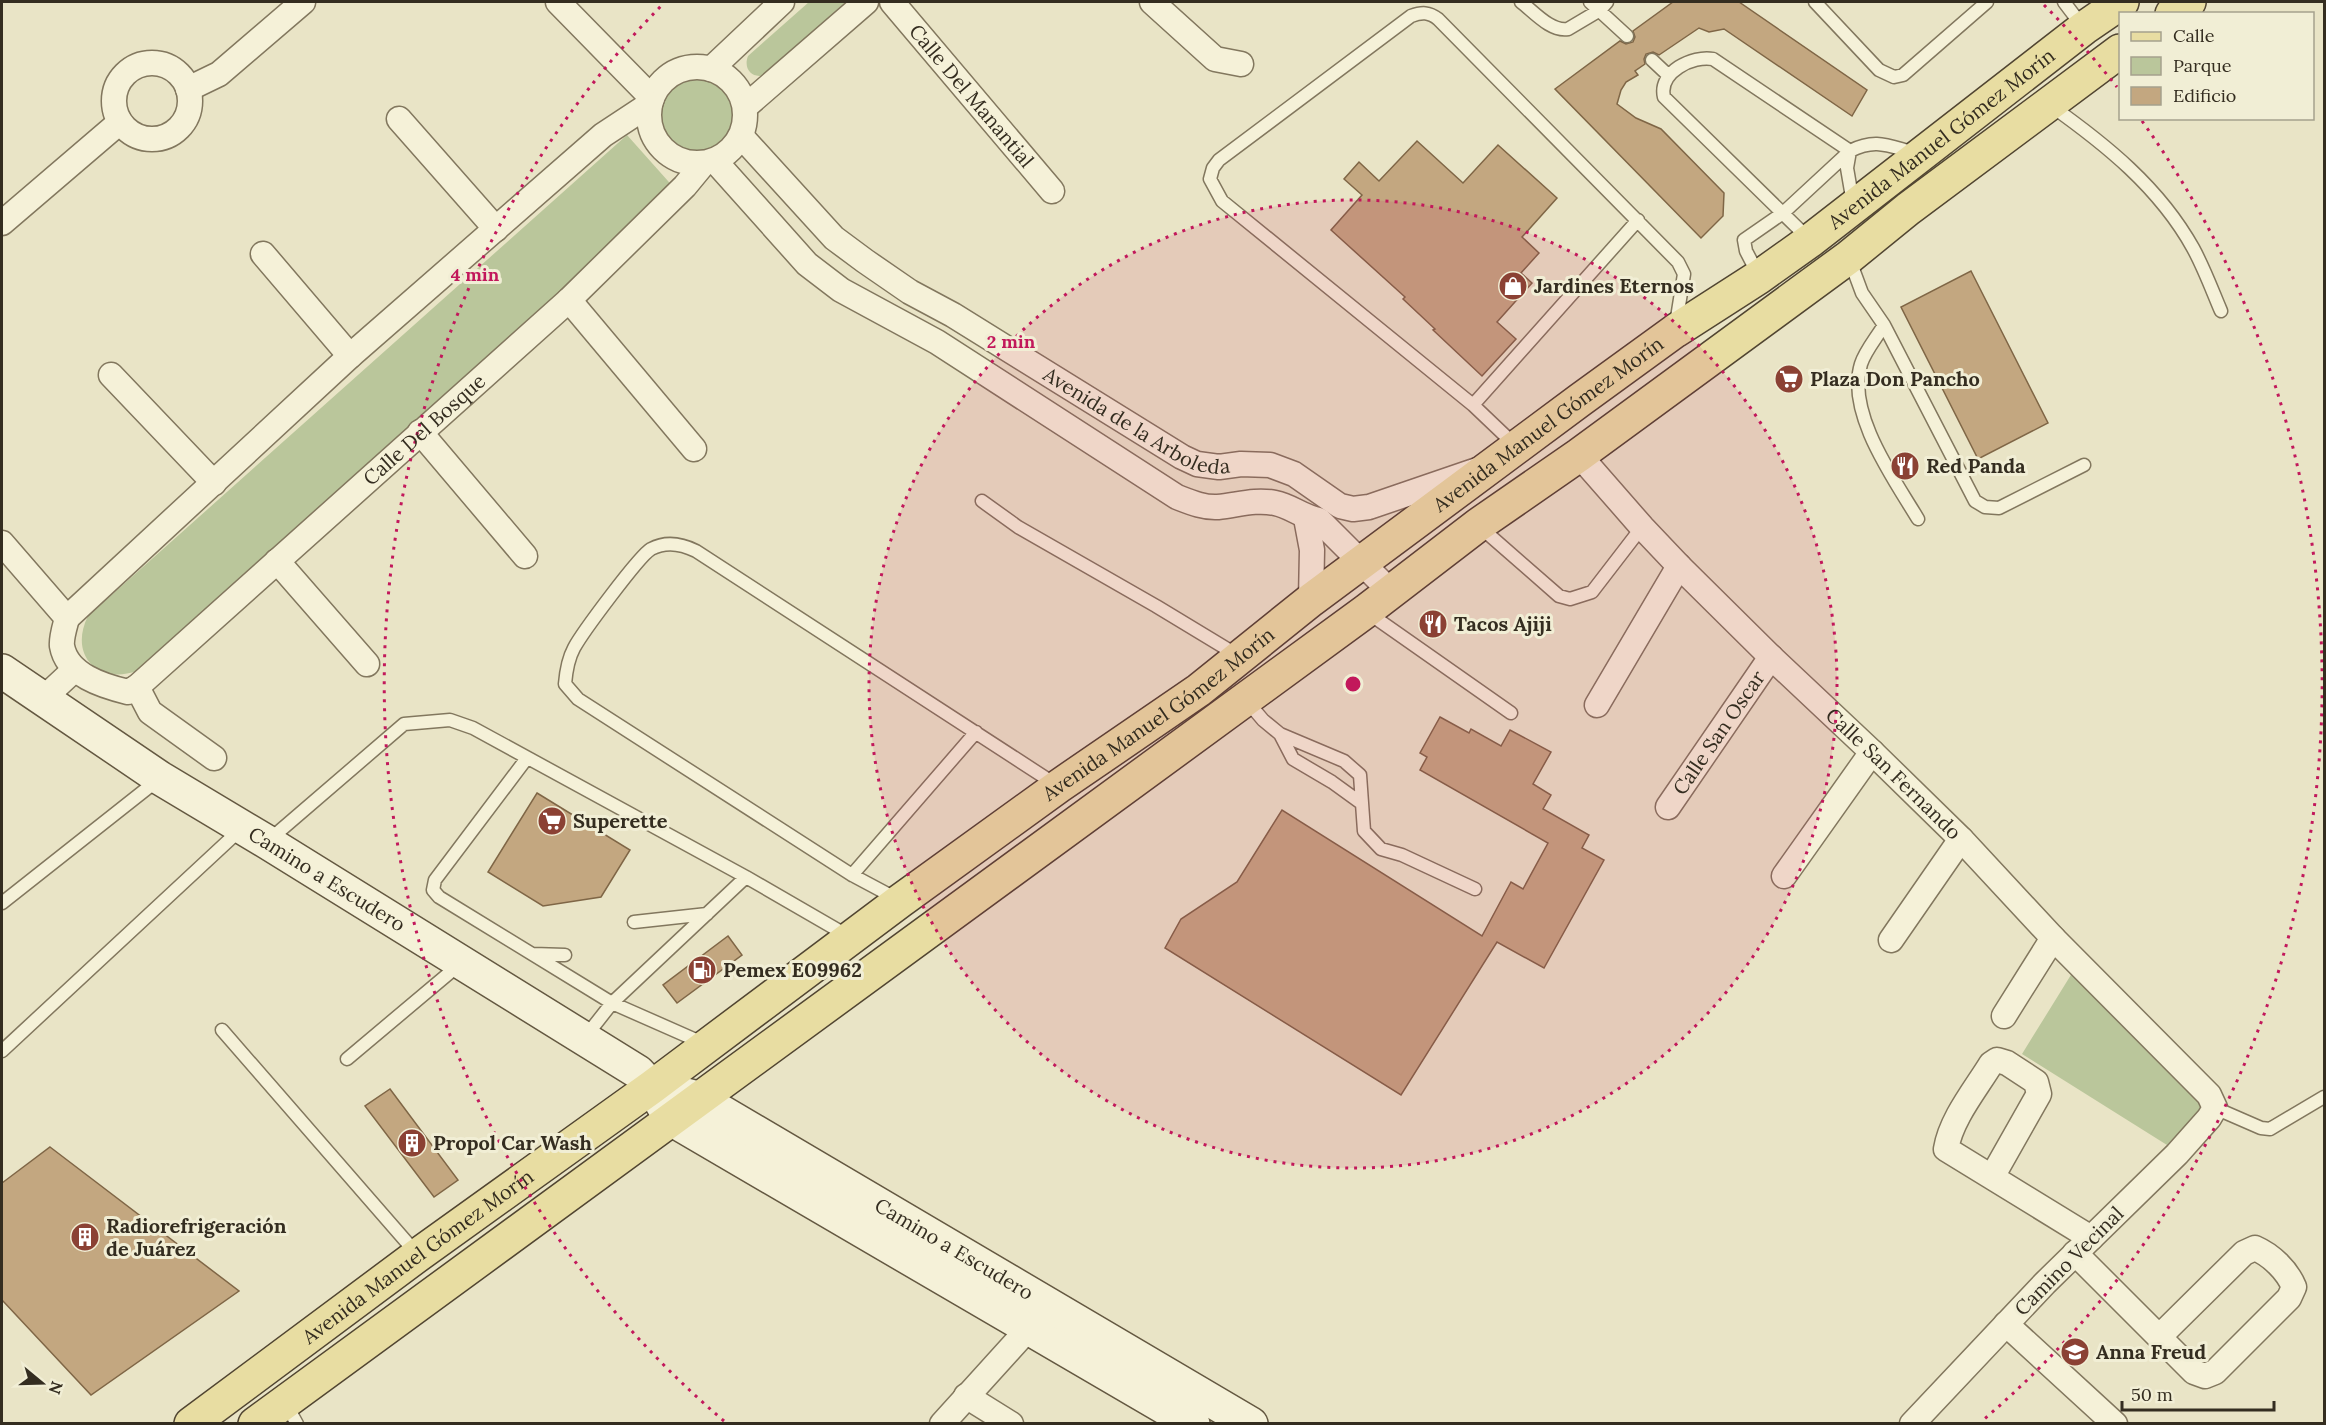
<svg xmlns="http://www.w3.org/2000/svg" width="2326" height="1425" viewBox="0 0 2326 1425" font-family="Lora,serif">
	<style>
		.green { fill: #bac69b }
		.building { fill: #c3a780; stroke: #7f6646; stroke-width: 1.5 }
		.lines { fill: none; stroke-linecap: round; stroke-linejoin: round }
		.lane-casing { stroke: #82775e; stroke-width: 15 }
		.street-casing { stroke: #82775e; stroke-width: 27 }
		.secondary-casing { stroke: #645841; stroke-width: 36 }
		.primary-casing { stroke: #514531; stroke-width: 36 }
		.lane { stroke: #f5f1d8; stroke-width: 12 }
		.street { stroke: #f5f1d8; stroke-width: 24 }
		.secondary { stroke: #f5f1d8; stroke-width: 33 }
		.primary { stroke: #e8dda2; stroke-width: 33 }
		.ring { fill: none; stroke: #c2185b; stroke-width: 3; stroke-dasharray: 3 6 }
		.labels { text-anchor: middle; stroke-width: 6; stroke-linejoin: round; paint-order: stroke }
		.street-label { font-size: 20px; fill: #342d20; stroke: #f1eed5 }
		.poi-label { font-size: 20px; font-weight: bold; fill: #342d20; stroke: #f1eed5; text-anchor: start }
		.centre { fill: #c2185b; stroke: #f1eed5; stroke-width: 3 }
		.ring-label { font-size: 18px; text-anchor: middle; font-weight: bold; fill: #c2185b; stroke: #f1eed5; stroke-width: 6; stroke-linejoin: round; paint-order: stroke }
	</style>
	<rect width="100%" height="100%" fill="#e9e4c6"/>
	<path class="green" d="M809,2H846L765,75C752,79 743,69 748,56Z
		M660 115a37 37 0 1 1 74 0a37 37 0 1 1-74 0Z
		M627,135L676,190L137,671C96,685 69,654 88,616Z
		M2074,970L2209,1103L2167,1145L2022,1054Z"/>
	<path class="building" d="M1673,2H1739L1867,90L1852,116L1724,29L1709,32L1699,28L1659,55L1653,52L1646,54L1644,59L1645,64L1635,71L1638,75L1626,82L1621,90L1617,104L1636,118L1661,129L1724,193L1723,216L1701,238L1555,89L1620,41L1626,44L1633,42L1635,37L1633,31Z
		M1417,141L1463,183L1498,145L1557,198L1522,237L1539,253L1521,273L1532,283L1497,322L1516,339L1482,376L1433,330L1435,329L1403,299L1405,297L1331,230L1362,195L1344,179L1359,162L1379,181Z
		M1971,271L2048,423L1978,459L1901,307Z
		M1440,717L1469,733L1471,729L1501,746L1510,730L1551,752L1533,784L1551,795L1543,809L1589,835L1582,848L1604,860L1544,968L1497,942L1401,1095L1165,948L1181,919L1237,882L1282,810L1482,936L1511,882L1523,889L1548,843L1420,770L1427,757L1420,753Z
		M537,793L630,850L601,897L543,906L488,872Z
		M728,936L742,955L677,1003L663,985Z
		M390,1089L458,1180L434,1197L365,1106Z
		M50,1147L239,1291L91,1395L2,1300V1183Z"/>
	<g class="lines">
		<g class="lane-casing">
			<path id="lane" d="M1521,2C1534,12 1551,32 1568,29L1600,10L1607,2
				M1590,2L1627,36
				M1815,2L1879,70L1894,77L1903,75L1987,2
				M2064,2L2083,27
				M1652,60L1669,76
				M2050,105C2105,144 2159,187 2193,248C2204,268 2212,290 2221,311
				M1850,151L1847,168L1853,203
				M1809,239L1664,97C1658,72 1693,55 1713,59L1850,151C1876,138 1888,146 1915,153
				M1849,258L1862,293L1884,325L1975,501L1985,507L1999,508L2084,465
				M1759,276L1746,251L1744,240L1783,213L1850,151
				M1884,325C1877,337 1865,351 1861,364C1846,413 1894,479 1918,519
				M1473,405L1638,220
				M1516,446L1473,405L1222,201L1210,179L1213,168L1219,160L1411,16C1422,12 1429,12 1438,19L1678,262L1684,274L1676,324
				M982,501L1018,527L1156,606L1237,655
				M1479,526L1559,596L1570,599L1592,592L1642,527
				M1367,612L1511,713
				M1246,700L1263,720L1280,734L1344,761L1360,775L1364,831L1381,849L1402,855L1475,889
				M1280,734L1293,759L1332,782L1361,803
				M527,758L435,880L433,890L439,897L612,1003L746,877
				M268,841L404,724L450,720L473,728L746,877L848,936
				M852,875L976,732
				M897,899L852,875L578,699L565,684C566,672 568,659 574,648C582,633 639,556 651,549C666,541 682,544 696,551L1058,786
				M2,903L159,779
				M634,922L707,914
				M533,954L565,955
				M222,1030L417,1254
				M586,1036L612,1003L705,1044
				M2,1051L241,829
				M347,1059L460,964
				M2215,1108L2261,1128L2270,1129L2324,1097
				M286,1404L297,1424"/>
		</g>
		<g class="street-casing">
			<g id="street">
				<path d="M558,2L652,98"/>
				<path id="s1" d="M892,2L1052,191"/>
				<path d="M1152,2L1215,59L1241,64"/>
				<circle cx="152" cy="101" r="38"/>
				<circle cx="697" cy="115" r="48"/>
				<path d="M711,69L782,2"/>
				<path d="M188,89L219,74L303,2"/>
				<path d="M745,107L866,2"/>
				<path d="M399,119L496,229"/>
				<path id="s2" d="M741,136L834,238L865,261L910,292L953,315L1182,457L1197,464L1219,467L1241,464L1270,465L1294,474L1340,506L1353,509L1369,507L1477,470"/>
				<path d="M715,161L807,264L841,290L937,342L1177,497C1190,502 1204,508 1218,507C1238,505 1255,499 1275,503C1291,506 1302,517 1319,520L1391,592"/>
				<path d="M2,223L120,122"/>
				<path d="M263,254L350,356"/>
				<path d="M569,300L694,449"/>
				<path d="M111,375L214,483"/>
				<path d="M420,432L525,556"/>
				<path id="s3" d="M1579,455L1642,527L1679,566L1771,657L1872,752L1961,839L2053,938L2209,1095L2215,1108L2209,1118L2177,1154L2045,1283L1912,1424"/>
				<path d="M1306,518L1312,550L1311,600"/>
				<path id="s4" d="M2,543L67,618C65,626 61,638 62,646C67,675 103,686 128,692L137,687L569,300L685,186L704,163"/>
				<path d="M277,561L367,664"/>
				<path d="M67,618L350,356L603,135L650,104"/>
				<path d="M137,687L150,712L214,758"/>
				<path d="M44,698L74,670"/>
				<path d="M1597,705L1679,566"/>
				<path id="s5" d="M1668,807L1771,657"/>
				<path d="M1784,876L1872,752"/>
				<path d="M1891,940L1961,839"/>
				<path d="M2004,1016L2053,938"/>
				<path d="M1992,1177L2039,1094L2036,1082L2007,1063L1997,1060L1991,1064C1975,1090 1951,1119 1946,1149L2091,1238"/>
				<path d="M2075,1253L2194,1372L2205,1376L2215,1372L2289,1298L2294,1287C2287,1270 2271,1255 2255,1248L2244,1253L2159,1337"/>
				<path d="M2006,1324L2115,1424"/>
				<path d="M966,1396L1011,1424"/>
				<path d="M942,1424L1029,1328"/>
			</g>
		</g>
		<g class="secondary-casing">
			<g id="secondary">
				<path id="s6" d="M2,671L160,778L267,842L638,1072L652,1087L671,1119L1193,1424"/>
				<path id="s7" d="M674,1092L698,1098L1251,1424"/>
			</g>
		</g>
		<g class="primary-casing">
			<g id="primary">
				<path d="M2172,14L2189,2"/>
				<path id="s8" d="M191,1424L418,1255L652,1087L900,901L1059,786L1199,690L1311,600L1580,400L1675,331L1759,277L1811,240L2084,28L2122,2"/>
				<path d="M255,1424L1366,611L1478,525L1579,455L1849,257L1908,209L2120,51"/>
			</g>
		</g>
		<use href="#lane" class="lane"/>
		<use href="#street" class="street"/>
		<use href="#secondary" class="secondary"/>
		<use href="#primary" class="primary"/>
	</g>
	<circle cx="1353" cy="684" r="484" fill="#c2185b" fill-opacity=".12"/>
	<g class="ring">
		<circle cx="1353" cy="684" r="484"/>
		<path d="M724 1421A969 969 0 0 1 662 5M2044 5A969 969 0 0 1 2117 87M2142 121A969 969 0 0 1 1982 1421"/>
	</g>
	<defs>
		<g id="shop-disc" transform="scale(1.5)"><circle r="9.5" fill="#8b4134" stroke="#f1eed5"/><path d="M-5-2.5h2.3a2.7 3.5 0 0 1 5.4 0H5L5.5 6h-11ZM-1.5-2.5h3a1.5 2.3 0 0 0-3 0Z" fill="#fff"/></g>
		<g id="supermarket-disc" transform="scale(1.5)"><circle r="9.5" fill="#8b4134" stroke="#f1eed5"/><path d="M-6-5.5h2.5l.6 2H6L4.5 2H-2.5L-4.4-4H-6ZM-1.5 3.2a1.3 1.3 0 1 0 .1 0ZM3 3.2a1.3 1.3 0 1 0 .1 0Z" fill="#fff"/></g>
		<g id="restaurant-disc" transform="scale(1.5)"><circle r="9.5" fill="#8b4134" stroke="#f1eed5"/><path d="M-5-6h1v4h1v-4h1v4h1v-4h1v5L-1.5 .5V6h-2V.5L-5-1ZM5-6V6H3V1.5H1.5Q1.5-4 5-6Z" fill="#fff"/></g>
		<g id="fuel-disc" transform="scale(1.5)"><circle r="9.5" fill="#8b4134" stroke="#f1eed5"/><path d="M-5.5-6h7V0h2V4h1.3V-2.5L3-4.5l.8-.8L6-3V5H2.5V1h-1V6h-7ZM-4.2-4.7v3.2H.2V-4.7Z" fill="#fff"/></g>
		<g id="building-disc" transform="scale(1.5)"><circle r="9.5" fill="#8b4134" stroke="#f1eed5"/><path d="M-4-6H4V6H1V3H-1V6H-4ZM-2.5-4.3h1.7v1.8h-1.7ZM.8-4.3h1.7v1.8H.8ZM-2.5-1h1.7V.8h-1.7ZM.8-1h1.7V.8H.8Z" fill="#fff"/></g>
		<g id="school-disc" transform="scale(1.5)"><circle r="9.5" fill="#8b4134" stroke="#f1eed5"/><path d="M0-5L7-2L0 1L-7-2ZM-4 1L0 2.5L4 1V4Q0 6-4 4Z" fill="#fff"/></g>
	</defs>
	<g fill-rule="evenodd">
		<use href="#shop-disc" x="1513" y="286"/>
		<use href="#supermarket-disc" x="1789" y="379"/>
		<use href="#restaurant-disc" x="1905" y="466"/>
		<use href="#restaurant-disc" x="1433" y="624"/>
		<use href="#supermarket-disc" x="552" y="821"/>
		<use href="#fuel-disc" x="702" y="970"/>
		<use href="#building-disc" x="412" y="1143"/>
		<use href="#building-disc" x="85" y="1237"/>
		<use href="#school-disc" x="2075" y="1352"/>
	</g>
	<g class="labels">
		<g class="street-label">
			<text dy="7" stroke="none"><textPath href="#s1" startOffset="123">Calle Del Manantial</textPath></text>
			<text dy="7" stroke="none"><textPath href="#s8" startOffset="2172">Avenida Manuel Gómez Morín</textPath></text>
			<text dy="7" stroke="none"><textPath href="#s2" startOffset="494">Avenida de la Arboleda</textPath></text>
			<text dy="7" stroke="none"><textPath href="#s8" startOffset="1686">Avenida Manuel Gómez Morín</textPath></text>
			<text dy="7" stroke="none"><textPath href="#s4" startOffset="609">Calle Del Bosque</textPath></text>
			<text dy="7" stroke="none"><textPath href="#s8" startOffset="1200">Avenida Manuel Gómez Morín</textPath></text>
			<text dy="7" stroke="none"><textPath href="#s5" startOffset="90">Calle San Oscar</textPath></text>
			<text dy="7" stroke="none"><textPath href="#s3" startOffset="448">Calle San Fernando</textPath></text>
			<text dy="7" stroke="none"><textPath href="#s6" startOffset="386">Camino a Escudero</textPath></text>
			<text dy="7" stroke="none"><textPath href="#s7" startOffset="322">Camino a Escudero</textPath></text>
			<text dy="7" stroke="none"><textPath href="#s8" startOffset="282">Avenida Manuel Gómez Morín</textPath></text>
			<text transform="translate(2069 1261) rotate(-45)" y="7">Camino Vecinal</text>
		</g>
		<g class="poi-label">
			<text x="1534" y="293">Jardines Eternos</text>
			<text x="1810" y="386">Plaza Don Pancho</text>
			<text x="1926" y="473">Red Panda</text>
			<text x="1454" y="631">Tacos Ajiji</text>
			<text x="573" y="828">Superette</text>
			<text x="723" y="977">Pemex E09962</text>
			<text x="433" y="1150">Propol Car Wash</text>
			<text x="106" y="1233">Radiorefrigeración<tspan x="106" dy="23">de Juárez</tspan></text>
			<text x="2096" y="1359">Anna Freud</text>
		</g>
	</g>
	<circle cx="1353" cy="684" r="9" class="centre"/>
	<g class="ring-label">
		<text x="475" y="281">4 min</text>
		<text x="1011" y="348">2 min</text>
	</g>
	<rect width="2326" height="1425" fill="none" stroke="#342d20" stroke-width="6"/>
	<rect x="2119" y="12" width="195" height="108" fill="#f1eed5" stroke="#a5a18d" stroke-width="1.5"/>
	<rect x="2131" y="32" width="30" height="9" fill="#e8dda2" stroke="#a5a18d" stroke-width="1.5"/>
	<text x="2173" y="42" font-size="18" fill="#342d20">Calle</text>
	<rect x="2131" y="57" width="30" height="18" fill="#bac69b" stroke="#a5a18d" stroke-width="1.5"/>
	<text x="2173" y="72" font-size="18" fill="#342d20">Parque</text>
	<rect x="2131" y="87" width="30" height="18" fill="#c3a780" stroke="#a5a18d" stroke-width="1.5"/>
	<text x="2173" y="102" font-size="18" fill="#342d20">Edificio</text>
	<g transform="translate(42 1383) rotate(109)" stroke="#f1eed5" stroke-width="4.5" paint-order="stroke">
	<path d="M0-4.5L10 22L0 15L-10 22Z" fill="#342d20"/>
	<text y="-9" font-size="16" font-weight="bold" text-anchor="middle" fill="#342d20">N</text>
	</g>
	<path d="M2122 1401v9h152v-9" fill="none" stroke="#342d20" stroke-width="3"/>
	<text x="2131" y="1401" font-size="18" fill="#342d20" stroke="#f1eed5" stroke-width="4.5" paint-order="stroke">50 m</text>
</svg>
